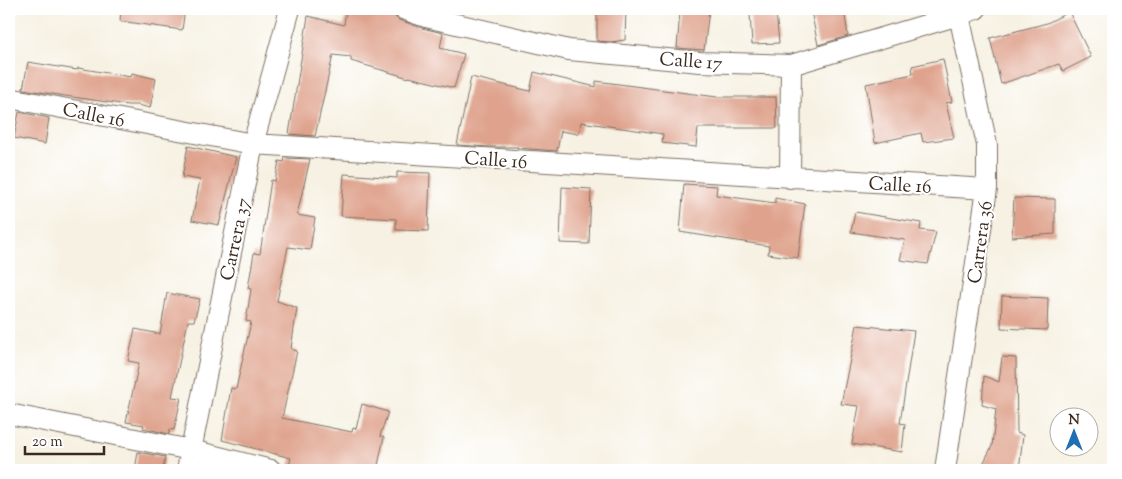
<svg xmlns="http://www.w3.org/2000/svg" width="1122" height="479" viewBox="0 0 1122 479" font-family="'Sorts Mill Goudy',serif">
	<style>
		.building { fill: #dfa38d }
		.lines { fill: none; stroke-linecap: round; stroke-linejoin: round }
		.street-casing { stroke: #7c7063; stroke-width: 22 }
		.street { stroke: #fff; stroke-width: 20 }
		.labels { text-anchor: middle; stroke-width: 4; stroke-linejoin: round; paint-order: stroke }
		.street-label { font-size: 19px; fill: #3b2a1e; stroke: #fff }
	</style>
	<rect width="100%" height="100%" fill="#fff"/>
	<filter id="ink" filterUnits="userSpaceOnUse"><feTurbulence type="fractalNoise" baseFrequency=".02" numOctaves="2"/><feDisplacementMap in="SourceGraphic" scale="10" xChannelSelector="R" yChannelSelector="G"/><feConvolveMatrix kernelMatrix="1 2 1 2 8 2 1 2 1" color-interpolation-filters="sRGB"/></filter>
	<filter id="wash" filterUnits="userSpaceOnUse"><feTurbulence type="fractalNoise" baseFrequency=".0096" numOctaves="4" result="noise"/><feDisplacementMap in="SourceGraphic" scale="20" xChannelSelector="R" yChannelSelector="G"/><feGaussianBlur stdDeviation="1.12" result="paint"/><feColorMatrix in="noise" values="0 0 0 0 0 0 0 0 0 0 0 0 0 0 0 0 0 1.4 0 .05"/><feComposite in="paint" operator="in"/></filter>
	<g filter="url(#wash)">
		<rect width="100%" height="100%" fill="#f6f1e2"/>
		<g id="blocks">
			<path class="building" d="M121,9H185L182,30L120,21Z
				M346,9H391L394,16L399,20L422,28L443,33L440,48L464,54L454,88L409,77V78L351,61V57L333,55L315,136L289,134L308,16L344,25Z
				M597,9H626L625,40L611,42L597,41Z
				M825,9H844L848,36L818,45L811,11Z
				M709,10L704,50L677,48L680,12Z
				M776,12L779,43L752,44L750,14Z
				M1069,12L1091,57L1063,71L1059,64L1001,84L990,38L1047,23Z
				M943,59L952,102L946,103L954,138L923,142L921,133L875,143L866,84L913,74L912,66Z
				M28,62L77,70L78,68L131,77L132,73L156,79L150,108L138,105H128L65,96L23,89Z
				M534,72L596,87V81L717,97H776L777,128H698L696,147L662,143L663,134L581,122L579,134L561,131L557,151L517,148L518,147H489L457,145L471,77L530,91Z
				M19,112L49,118L45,144L14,138Z
				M188,146L236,157L219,225L192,220L200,180L182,177Z
				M285,158L310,159L297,215L315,218L310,250L288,247L277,301L297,308L291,349L297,351L282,418L352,432L353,428L356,429L362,404L388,412L380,436L384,437L377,470H304L289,466L291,458L222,440L231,388L236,389L251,322L246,321L251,289L248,288L254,253L260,254L271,180L275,181L279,161L284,162Z
				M397,172L430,173L428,231L396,230V219L341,216L344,174L397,178Z
				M684,184L717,186L716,195L775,203V198L805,204L798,258L768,254L769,246L680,232Z
				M562,187L591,189L589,244L560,243Z
				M1014,198L1055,199V234L1012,237Z
				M855,212L921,223L920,230L936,232L928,264L900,260L905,240L851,232Z
				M167,293L200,299L194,321H188L172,397L181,398L174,430L170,429L169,434L143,428L144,425L126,422L139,363L128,361L135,329L160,334Z
				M1002,296L1048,298L1047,330L1001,328Z
				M857,325L914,331L900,423L905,424L902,452L852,444L859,406L841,404Z
				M1002,357L1016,358L1017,433L1023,435L1019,470H980L992,446L996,409L982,405L984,376L999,382Z
				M138,452L165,457L163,470H135Z"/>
		</g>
	</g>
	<g filter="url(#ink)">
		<use href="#blocks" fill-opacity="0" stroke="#7c7063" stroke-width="1"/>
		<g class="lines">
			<g class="street-casing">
				<path id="street" d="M403,9L426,17L569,50L700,62L791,65L959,15L976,9
					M9,98L253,144L987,189
					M790,178L791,65
					M9,414L191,450L271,470
					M187,470L253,144L290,9
					M945,470L987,189V145L959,15"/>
			</g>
			<use href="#street" class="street"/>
		</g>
	</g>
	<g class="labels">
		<g class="street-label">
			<text transform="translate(691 60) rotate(4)" y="7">Calle 17</text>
			<text transform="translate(94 114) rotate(11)" y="7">Calle 16</text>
			<text transform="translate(496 159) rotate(4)" y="7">Calle 16</text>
			<text transform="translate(900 184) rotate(3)" y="7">Calle 16</text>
			<text transform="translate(234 239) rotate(-78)" y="7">Carrera 37</text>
			<text transform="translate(979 242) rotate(-82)" y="7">Carrera 36</text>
		</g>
	</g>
	<rect width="1122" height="479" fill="none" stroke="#fff" stroke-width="30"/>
	<g transform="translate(1074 432)"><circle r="24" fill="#ffffff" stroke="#b1aaa5"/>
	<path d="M0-4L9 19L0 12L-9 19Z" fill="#1f6fb2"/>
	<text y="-8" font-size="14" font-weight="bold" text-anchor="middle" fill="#3b2a1e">N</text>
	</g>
	<path d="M25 446v8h79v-8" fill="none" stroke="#3b2a1e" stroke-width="2.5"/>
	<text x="32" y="446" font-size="15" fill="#3b2a1e" stroke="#ffffff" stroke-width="4" paint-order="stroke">20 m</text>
</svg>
